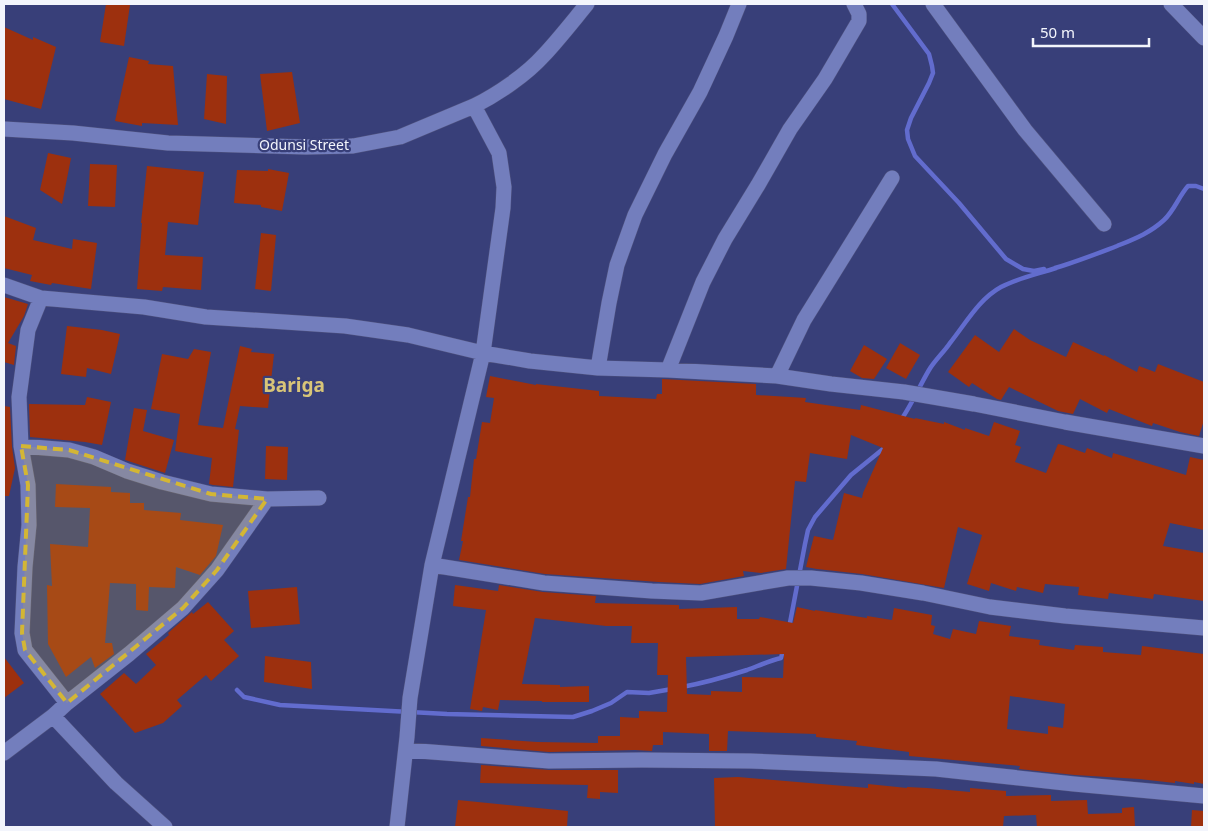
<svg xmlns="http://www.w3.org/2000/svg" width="1208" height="831" viewBox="0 0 1208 831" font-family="'Noto Sans',sans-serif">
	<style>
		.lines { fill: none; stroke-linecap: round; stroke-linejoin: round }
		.stream { stroke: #626cce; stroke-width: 4.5 }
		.building { fill: #9d300e; fill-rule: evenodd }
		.minor-casing { stroke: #4f527e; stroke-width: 16 }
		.minor { stroke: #737ebd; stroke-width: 15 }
		.marked { fill: #d3b635; fill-opacity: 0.2; stroke: #d3b635; stroke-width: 4; stroke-dasharray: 10 6; stroke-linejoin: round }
		.labels { text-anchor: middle; stroke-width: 4.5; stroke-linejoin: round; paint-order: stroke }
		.street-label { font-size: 14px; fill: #f3f5fc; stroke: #383f79 }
		.district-label { font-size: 19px; font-weight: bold; fill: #d8c578; stroke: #383f79 }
	</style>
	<rect width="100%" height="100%" fill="#383f79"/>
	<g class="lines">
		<path class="stream" d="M892,4L929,54L932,66L933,73L929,83L911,118L907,130L908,139L915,156L959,203L1006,259L1023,269L1034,271L1044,269
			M1055,268C1076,262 1096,254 1117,246C1134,239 1150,233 1164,220C1174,211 1179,196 1188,186H1196L1204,189
			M901,420C912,404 919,387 929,370C935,360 944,352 950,343C966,323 979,299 1001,287C1018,278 1038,274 1056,268
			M789,628L805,544L808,530L815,517L851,475L883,449L885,446
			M682,687C704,683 725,677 747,670C758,666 769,661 781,658L783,650
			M237,690L244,697L280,705L447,714L573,717L592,711L611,703L627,692L649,693L672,689"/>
	</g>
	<path class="building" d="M106,4H120L130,5L124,46L100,42Z
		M4,27L33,40V37L56,47L41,109L4,99Z
		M129,57L149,61L148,64L173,66L178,125L142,123V126L115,121Z
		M292,72L300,123L267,131L260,74Z
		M207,74L227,76L226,124L204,119Z
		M48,153L71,158L62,204L40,190Z
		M90,164L117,165L115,207L88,206Z
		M147,166L204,172L198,225L168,222L165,255L203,257L201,290L163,287L162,291L137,289L142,223H141Z
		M268,169L289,173L282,211L261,207V205L234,203L237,170L268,171Z
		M4,216L36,228L33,240L72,249L73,239L97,243L91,289L52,283L51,285L30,281L32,275L4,268Z
		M261,233L276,235L271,291L255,289Z
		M4,297L28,304L24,316L8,343L16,346L14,365L4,362Z
		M67,326L102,330L120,334L111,374L87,368L86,377L61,374Z
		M1014,329L1030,340L1066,357L1073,342L1104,356V355L1137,372L1139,366L1155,372L1158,364L1204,382V420L1199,436L1180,432L1153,423L1152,426L1109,409L1107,413L1080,399L1073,414L1058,411L1009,387L1001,400L997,399L972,383L969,387L948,372L975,335L999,352Z
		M900,343L920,355L906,379L886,368Z
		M864,345L887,359L874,379L862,378L850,371Z
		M240,346L252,349L251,352L274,354L268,408L240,406L235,429L239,430L233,487L213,485L209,484L212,458L175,451L180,414L151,409L162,354L188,359L194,349L211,352L198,425L223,428Z
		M490,376L536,385V384L599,391V396L656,399L657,394H662V379L756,384V395L806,398L805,402L860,410L861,405L915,419V418L944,424V422L965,430V428L989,436L994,422L1020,431L1015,445L1021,447L1015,462L1046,473L1058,444L1063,445L1085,453L1087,448L1112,458L1113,453L1186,475L1190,457L1204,460V530L1170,523L1163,546L1204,553V601L1154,594L1153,599L1109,593L1108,599L1078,595L1079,587L1045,584L1043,593L1017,587L1016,591L991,583L989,591L967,584L982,535L958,527L944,588L862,574L817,569L806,567L814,536L833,540L844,493L862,498L863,493L883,448L851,435L847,459L810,453L806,482L795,481L786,569L761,573L743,571L744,576L700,584L659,582L545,574L459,560L463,541H461L468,497H470L474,459H476L482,422L490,423L494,398L486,397Z
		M87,397L111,402L102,445L85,442L30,437L29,404L85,405Z
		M4,406L10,407L12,447L15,468L9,496H4Z
		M134,408L147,410L143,431L174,440L165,473L125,460Z
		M266,446L288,447L287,480L265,479Z
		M56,484L111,487V492L130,493V503H144V510L181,513L180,520L223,525L216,556L200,575L176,567L175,588L149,587L148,611L136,610V584L110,583L105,643H112L114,654L95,668L91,657L66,677L48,644L47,585L52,586L50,544L88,547L90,508L55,507Z
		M455,585L498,591L499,585L543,592L596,596L595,603L679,605V609L737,607V619H759L760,617L793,623L797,607L815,611V610L867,618V616L892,620L894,608L932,615L931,625L935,626L933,634L950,639L953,629L976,634L979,621L1011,626L1009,636L1040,640L1039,645L1074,650L1075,645L1103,647V652L1141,655L1142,646L1204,654V784L1194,782V784L1175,781V783L1139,779L1075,775L1019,769L1020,766L909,756V752L856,745L857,741L816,737V734L728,731L727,751H709V734L663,732V745H653L652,751L635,750L549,752L481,746V738L537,742L598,743V736H620V717L639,718V711L667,712L668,675H657L658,643H631L632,626H606L535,618L522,684L560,685V687L589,686V702H542V701L500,700L498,710L483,707L482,711L470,709L486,610L453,606ZM784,654L783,678L742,677V692L711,691V695L687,694L686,657ZM1010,696L1065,704L1063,728L1048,726V734L1007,729Z
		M297,587L300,624L251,628L248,591Z
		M208,602L234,631L224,640L239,656L211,681L206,675L177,700L182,706L163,723L135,733L100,694L124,673L136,684L156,665L146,654L169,635L168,633L192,612L193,614Z
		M265,656L311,662L312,689L264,682Z
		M4,657L24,683L4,698Z
		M481,765L549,770H618V793L600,792V799L587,798L588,785L480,783Z
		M738,777L868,788V784L907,788V787L927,788L970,792V788L1006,791V796L1051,795V801L1087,800L1088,814L1122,813V808L1134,807L1135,827H1037L1036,815L1004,816L1003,827H715L714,778Z
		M458,800L568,811L567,827H455Z
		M1192,810L1204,811V827H1191Z"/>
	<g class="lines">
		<g class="minor-casing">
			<path id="minor" d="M933,4L1025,130L1104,224
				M1171,4L1204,38
				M4,129L73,133L168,143L306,147L353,146L400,137L474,106C498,94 526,75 544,55C559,39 573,21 587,4
				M4,285L41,298L144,307L206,317L345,326L408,335L483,353L530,361L598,368L668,370L777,376L831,384L904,392L974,404L1065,422L1204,446
				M41,298L28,330L19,397L21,446L28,485L29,525L25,567L22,633L25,650L67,703
				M598,368L609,303L617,265L635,215L665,154L700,92L726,36L739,4
				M668,370L703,282L725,239L758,185L790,129L825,79L859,21V14L854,4
				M777,376L804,320L892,178
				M21,446L69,450L94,457L127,471L162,482L211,494L267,499L319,498
				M432,565L544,583L652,591L701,593L788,578H811L861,583L923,593L990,607L1065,616L1204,628
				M53,716L116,783L165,827
				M406,750L549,761L642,760L750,761L936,769L1074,784L1204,796
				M4,753L53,716L67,703L129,654L183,608L217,570L267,499
				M397,827L407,737L410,698L432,565L483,353L503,208L504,187L499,153L474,106"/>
		</g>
		<use href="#minor" class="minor"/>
	</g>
	<path class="marked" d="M21,446L69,450L211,494L267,499L217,570L183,608L67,703L25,650L22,633L28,485Z"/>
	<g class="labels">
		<g class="street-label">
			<text x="304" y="150">Odunsi Street</text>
		</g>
		<g class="district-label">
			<text x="294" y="392">Bariga</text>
		</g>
	</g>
	<rect width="1208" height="831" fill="none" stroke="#f3f5fc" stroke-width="10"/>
	<path d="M1033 38v8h116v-8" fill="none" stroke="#f3f5fc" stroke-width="2.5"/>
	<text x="1040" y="38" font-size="15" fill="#f3f5fc" stroke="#383f79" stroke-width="4" paint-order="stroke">50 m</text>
</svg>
